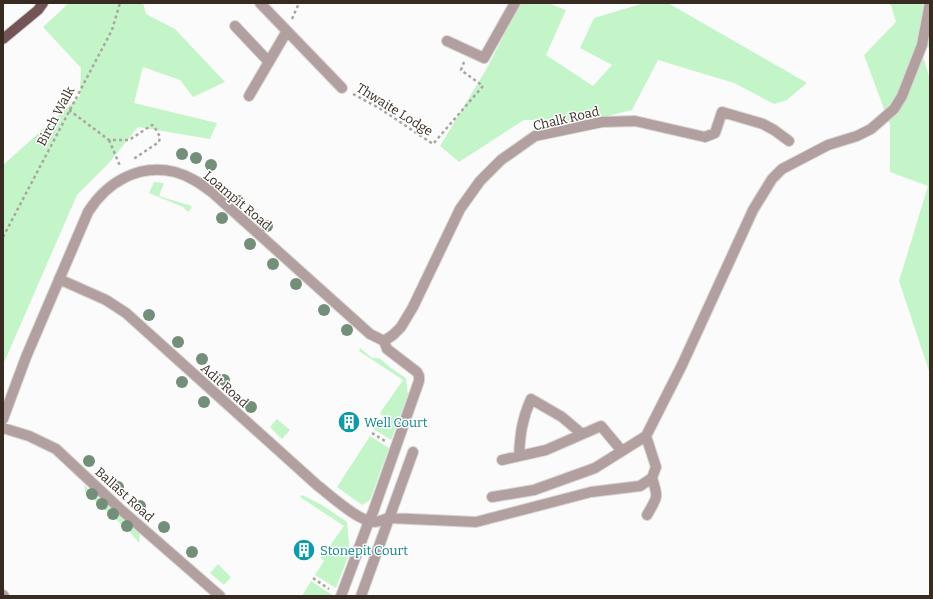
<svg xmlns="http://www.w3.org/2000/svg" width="933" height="599" viewBox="0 0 933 599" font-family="Bitter,serif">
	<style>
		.green { fill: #c4f5c9 }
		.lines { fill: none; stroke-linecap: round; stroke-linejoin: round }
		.minor-casing { stroke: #d8d6d4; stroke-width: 12 }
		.major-casing { stroke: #d8d6d4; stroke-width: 12 }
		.path { stroke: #aaa5a1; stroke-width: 2.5; stroke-dasharray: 3 3; stroke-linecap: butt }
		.minor { stroke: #b29fa0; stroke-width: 10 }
		.major { stroke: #745457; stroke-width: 10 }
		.tree { fill: #738f7a }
		.labels { text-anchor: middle; stroke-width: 3; stroke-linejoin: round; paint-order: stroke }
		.street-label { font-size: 13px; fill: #382b22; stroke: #fff }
		.culture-label { font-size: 13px; fill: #0d838f; stroke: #fff; text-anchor: start }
	</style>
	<rect width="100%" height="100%" fill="#fbfbfb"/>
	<path class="green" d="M69,3H143L146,14L175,29L225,82L193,97L180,80L143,67L134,103L217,123L210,139L138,127L109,163L77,195L3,365V165L80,96L81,68L43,27Z
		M520,3H548L566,10L546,55L593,86L612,65L580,48L594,18L644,3H668L807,83L787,100L774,104L734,83L658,60L632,110L588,121L524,120L459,162L440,146L487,68Z
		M885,3H930V46L922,52L930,80V374L899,281L928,186L890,172V125L864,55L896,22L891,5Z
		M154,182L164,183L159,196L188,205V204L192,207L188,212L183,207L149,193Z
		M360,348L372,358H379L391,368L406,378L408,395L391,440L374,429L383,416L380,413L403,380L359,351Z
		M277,419L290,430L282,439L270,427Z
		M370,436L389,448L370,500L362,505L337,487Z
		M84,485L140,534L139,543L131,533L85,492Z
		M302,495L322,505L347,522L350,552L336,588L315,575L324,561L321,558L344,526L300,497Z
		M218,564L231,577L224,585L210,573Z
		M311,581L334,596H302Z"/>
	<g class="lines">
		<g class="minor-casing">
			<path id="minor" d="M260,3L342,88
				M235,26L269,62
				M447,41L484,58L515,3
				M249,96L287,31
				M59,279L106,300L126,313L317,485C330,495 358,521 374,522C379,522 384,519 389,518L476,522L591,492L640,486L652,478L656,467L646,436L595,468L534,490L492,497
				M384,341L393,335L401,327L413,307L460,209L480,181L501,160L535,136L602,122L635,121L705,137L715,133L722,112L763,124L774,130L789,141
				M3,419L26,357L88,212C107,182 139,163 175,172C190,176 201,184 213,193L370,334L384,341
				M3,428L29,436L56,449L119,508L220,596
				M646,436L682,365L753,210L772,179L782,169L828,145L857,136L871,129L894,109L902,96L922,45L930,3
				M519,456C520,435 522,419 531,399L562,417L582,434
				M502,460L546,450L601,426L622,451
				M647,515C657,497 659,499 652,478
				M3,595L4,596
				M341,596L369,521L373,512L419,381V376L417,372L387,349L384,341
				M361,596L413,452"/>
		</g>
		<g class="major-casing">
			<path id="major" d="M3,39L38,10L43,3"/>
		</g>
		<path class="path" d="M292,19L299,3
			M353,94L379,108L433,144L483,86L461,70L464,62
			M69,110L109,140H129L152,125L154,126L160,137L159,142L132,160
			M109,140L120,166
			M3,237L112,30L120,3
			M372,433L385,441
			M313,578L329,589"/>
		<use href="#minor" class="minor"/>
		<use href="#major" class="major"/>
	</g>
	<g class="tree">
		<circle cx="182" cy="154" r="6"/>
		<circle cx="196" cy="158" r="6"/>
		<circle cx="211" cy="165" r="6"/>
		<circle cx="239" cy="201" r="6"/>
		<circle cx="222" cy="218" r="6"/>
		<circle cx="267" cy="226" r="6"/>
		<circle cx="250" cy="244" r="6"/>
		<circle cx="273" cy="264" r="6"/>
		<circle cx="296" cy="284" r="6"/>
		<circle cx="324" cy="310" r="6"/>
		<circle cx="149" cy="315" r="6"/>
		<circle cx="347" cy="330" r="6"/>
		<circle cx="178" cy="342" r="6"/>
		<circle cx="202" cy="359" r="6"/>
		<circle cx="224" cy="380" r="6"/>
		<circle cx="182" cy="382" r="6"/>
		<circle cx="204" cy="402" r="6"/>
		<circle cx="251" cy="407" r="6"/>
		<circle cx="89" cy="461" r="6"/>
		<circle cx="118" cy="487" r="6"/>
		<circle cx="92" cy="494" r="6"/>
		<circle cx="102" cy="504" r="6"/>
		<circle cx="140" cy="506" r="6"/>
		<circle cx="113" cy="514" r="6"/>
		<circle cx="127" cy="526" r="6"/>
		<circle cx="164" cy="527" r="6"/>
		<circle cx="192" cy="552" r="6"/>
	</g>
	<defs>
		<g id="building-disc" transform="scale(1.15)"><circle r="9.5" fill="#0f9aa8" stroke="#fff"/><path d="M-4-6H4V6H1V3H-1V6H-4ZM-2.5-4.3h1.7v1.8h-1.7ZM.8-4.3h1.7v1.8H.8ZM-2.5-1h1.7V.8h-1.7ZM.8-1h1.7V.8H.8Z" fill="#fff"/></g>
	</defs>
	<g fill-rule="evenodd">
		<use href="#building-disc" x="349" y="422"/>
		<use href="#building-disc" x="304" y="550"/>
	</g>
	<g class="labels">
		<g class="street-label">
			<text transform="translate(395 109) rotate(32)" y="5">Thwaite Lodge</text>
			<text transform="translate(55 116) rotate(-62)" y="5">Birch Walk</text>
			<text transform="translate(566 118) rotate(-13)" y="5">Chalk Road</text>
			<text transform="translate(238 200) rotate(40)" y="5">Loampit Road</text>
			<text transform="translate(225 385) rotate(42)" y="5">Adit Road</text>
			<text transform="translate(125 494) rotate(42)" y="5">Ballast Road</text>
		</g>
		<g class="culture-label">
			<text x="364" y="427">Well Court</text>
			<text x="320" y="555">Stonepit Court</text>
		</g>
	</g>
	<rect width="933" height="599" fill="none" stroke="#382b22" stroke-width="8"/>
</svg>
